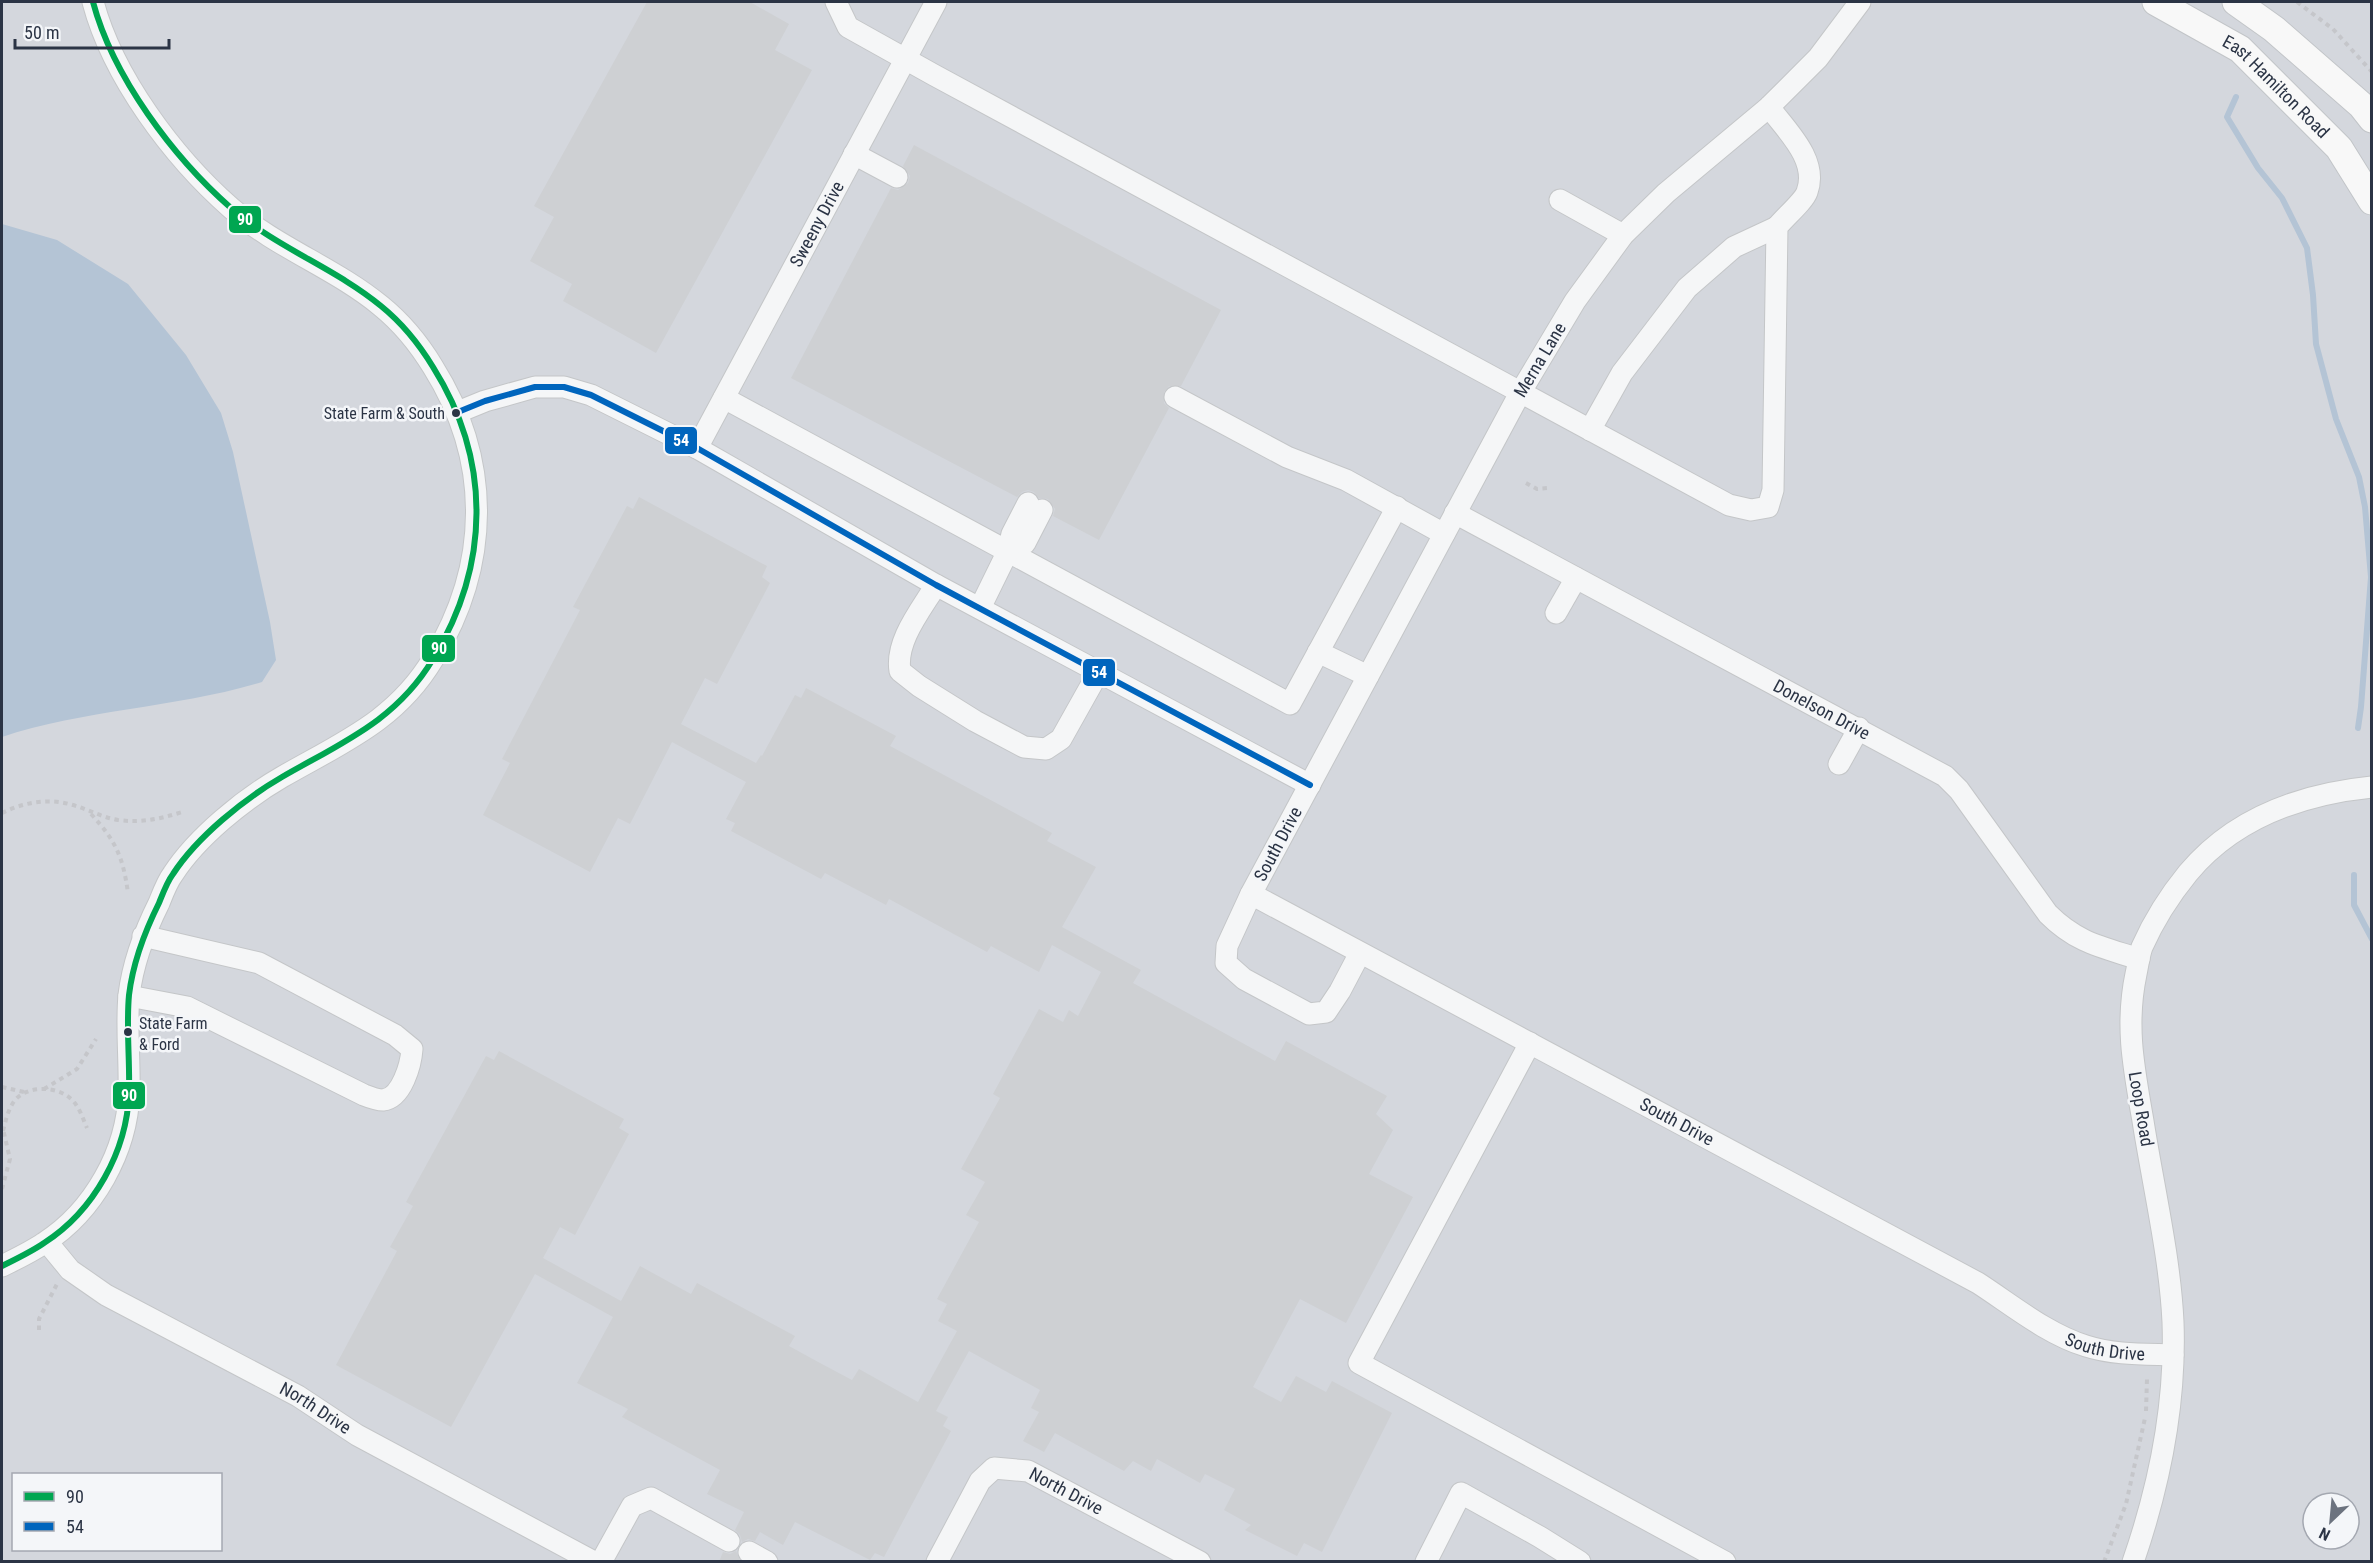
<svg xmlns="http://www.w3.org/2000/svg" width="2373" height="1563" viewBox="0 0 2373 1563" font-family="'Roboto Condensed',sans-serif">
	<style>
		.built { fill: #d4d7dd; fill-rule: evenodd }
		.water { fill: #b4c4d5 }
		.lines { fill: none; stroke-linecap: round; stroke-linejoin: round }
		.stream { stroke: #b4c4d5; stroke-width: 6 }
		.building { fill: #ced0d3 }
		.minor-casing { stroke: #c4c6c8; stroke-width: 23 }
		.major-casing { stroke: #c2c5c8; stroke-width: 29 }
		.path { stroke: #c5c6ca; stroke-width: 4; stroke-dasharray: 4.5 4.5; stroke-linecap: butt }
		.minor { stroke: #f5f6f7; stroke-width: 21 }
		.major { stroke: #f8f8f8; stroke-width: 27 }
		.bus-1-casing { stroke: #f4f6f9; stroke-width: 10 }
		.bus-2-casing { stroke: #f4f6f9; stroke-width: 10 }
		.bus-1 { stroke: #00a651; stroke-width: 6 }
		.bus-2 { stroke: #0065bd; stroke-width: 6 }
		.bus-dot { fill: #2b3445; stroke: #f4f6f9; stroke-width: 2 }
		.labels { text-anchor: middle; stroke-width: 5; stroke-linejoin: round; paint-order: stroke }
		.bus-label { font-size: 16px; fill: #2b3445; stroke: #f4f6f9; text-anchor: end }
		.street-label { font-size: 18px; fill: #2b3445; stroke: #f4f6f9 }
		.line-badge { stroke: #f4f6f9; stroke-width: 2 }
		.badge-label { font-size: 16px; text-anchor: middle; font-weight: bold; fill: #fff }
	</style>
	<rect width="100%" height="100%" fill="#e6e8ea"/>
	<path class="built" d="M2,2H2371V1561L2,1562ZM14,1474H220V1550H14ZM2313,1503H2349V1539H2313Z"/>
	<path class="water" d="M2,224L57,240L128,284L186,355L221,413L233,452L270,622L276,660L262,682C177,708 86,709 2,737Z"/>
	<g class="lines">
		<path class="stream" d="M2236,97L2227,117L2258,168L2282,198L2307,248L2313,295L2316,344L2336,419L2359,477L2365,507L2371,577L2361,707L2358,728
			M2354,875V905L2372,939"/>
	</g>
	<path class="building" d="M647,2H750L789,24L775,50L812,70L656,353L563,301L572,284L530,261L554,217L534,206Z
		M914,145L1221,310L1181,386H1169L1164,392V403L1169,408L1099,540L1053,516L1055,509L1048,499L1039,498L1034,492L1028,490L1022,492L1017,497L791,378L891,188L898,190L908,183L910,176L903,166Z
		M639,497L767,566L762,577L770,583L717,684L705,678L681,724L756,763L761,755L762,756L795,695L801,698L806,688L896,736L890,746L1052,833L1047,841L1096,867L1062,927L1141,970L1133,983L1275,1061L1286,1041L1387,1096L1376,1114L1393,1130L1369,1174L1413,1197L1346,1323L1300,1299L1253,1387L1281,1402L1296,1376L1326,1392L1332,1381L1392,1413L1322,1552L1304,1543L1297,1556L1245,1530L1251,1525L1224,1510L1235,1489L1205,1474L1200,1483L1157,1459L1151,1471L1133,1461L1124,1471L1055,1433L1044,1452L1023,1441L1039,1412L1031,1408L1040,1390L969,1351L936,1411L948,1417L943,1426L951,1431L884,1557L875,1553L870,1560L795,1522L783,1545L760,1532L755,1541L748,1539L742,1542L740,1535L735,1530L744,1512L707,1494L720,1470L622,1417L628,1409L577,1383L613,1317L535,1274L451,1427L336,1365L397,1251L390,1247L413,1206L406,1202L486,1056L494,1060L499,1051L624,1119L619,1128L629,1134L575,1235L560,1227L543,1258L621,1301L640,1266L691,1294L697,1283L795,1336L789,1346L820,1363L852,1380L859,1369L918,1402L957,1331L938,1321L947,1304L937,1299L979,1222L966,1215L985,1182L961,1169L1000,1098L993,1094L1039,1009L1063,1022L1069,1010L1078,1016L1101,972L1052,945L1039,972L991,946L987,952L889,899L886,905L825,873L821,879L731,831L735,823L726,819L746,782L672,742L630,824L618,818L590,872L483,815L510,763L502,759L580,610L573,607L627,506L633,509Z
		M736,1551L741,1562H719L723,1552L730,1554Z"/>
	<g class="lines">
		<g class="minor-casing">
			<g id="minor">
				<path d="M836,2L848,27L934,75L1729,505L1751,510L1768,507L1773,490L1777,227C1784,218 1804,201 1807,192C1819,160 1786,130 1769,107"/>
				<path id="s1" d="M1860,2L1818,58L1769,107L1666,193L1623,235L1575,301L1520,393L1251,894L1978,1283C2012,1305 2047,1334 2086,1346C2114,1355 2144,1354 2173,1355"/>
				<path d="M854,154L897,177"/>
				<path d="M1560,200L1623,235"/>
				<path d="M1175,397L1287,457L1346,480L1444,534"/>
				<path d="M724,398L1290,704L1397,507"/>
				<path d="M458,412L485,401L535,387H564L591,395L697,448L936,585L1310,785"/>
				<path d="M1590,430L1622,373L1687,288L1734,247L1777,227"/>
				<path id="s2" d="M697,448L936,2"/>
				<path id="s3" d="M1455,513L1945,776L1959,790L2048,914C2077,943 2102,947 2139,959"/>
				<path d="M1008,551L1025,543L1042,510"/>
				<path d="M936,585C921,610 895,641 900,671L919,686L975,721L1024,747L1046,749L1061,739L1098,673"/>
				<path d="M980,608L1008,551L1012,534L1028,503"/>
				<path d="M1556,613L1576,578"/>
				<path d="M1318,652L1368,676"/>
				<path d="M1839,764L1859,728"/>
				<path d="M1251,894L1227,946L1226,963L1244,979L1309,1014L1326,1012L1340,991L1360,953"/>
				<path d="M129,996L187,1007L364,1095C369,1097 378,1100 383,1100C402,1098 411,1064 412,1049L395,1035L259,963L143,936"/>
				<path d="M1530,1043L1359,1363L1725,1562"/>
				<path id="s4" d="M47,1242L70,1270L106,1295L298,1396L357,1435L594,1562"/>
				<path d="M2,1266C16,1259 31,1252 44,1243C94,1211 127,1151 129,1093C130,1060 126,1027 129,995C133,962 144,933 159,903C163,893 167,882 173,874C197,837 244,799 282,777C341,743 396,721 433,659C490,565 492,461 433,367C419,344 402,323 381,306C335,268 277,248 231,208C173,157 113,77 93,2"/>
				<path d="M749,1552L767,1562"/>
				<path d="M601,1562L632,1506L651,1498L729,1541"/>
				<path id="s5" d="M937,1562L980,1481L994,1468L1028,1471L1200,1562"/>
				<path d="M1426,1562L1461,1493L1540,1537L1580,1562"/>
				<path d="M2133,1562C2160,1484 2176,1404 2173,1322C2170,1257 2153,1185 2143,1121C2134,1069 2125,1026 2136,974C2138,965 2139,955 2142,947C2154,920 2170,895 2188,873C2234,818 2302,794 2372,787"/>
			</g>
		</g>
		<g class="major-casing">
			<g id="major">
				<path id="s6" d="M2156,2L2240,49L2339,148L2372,201"/>
				<path d="M2236,2L2274,29L2361,105L2372,119"/>
			</g>
		</g>
		<path class="path" d="M2297,2L2333,29L2372,72
			M1526,483L1537,489L1548,488
			M2,813C22,803 47,798 69,804C86,808 100,817 118,820C141,823 160,819 182,812
			M91,814C116,841 123,857 128,893
			M2,1087L24,1092
			M44,1089L77,1069L96,1039
			M3,1131C6,1120 8,1109 15,1100C29,1084 61,1086 74,1102C80,1109 83,1119 87,1128
			M2,1189L10,1159L3,1129
			M39,1330V1319L57,1284
			M2146,1411L2147,1379
			M2104,1562L2126,1504L2145,1418"/>
		<use href="#minor" class="minor"/>
		<use href="#major" class="major"/>
		<g class="bus-1-casing">
			<path id="bus-1" d="M2,1266C16,1259 31,1252 44,1243C94,1211 127,1151 129,1093C130,1060 126,1027 129,995C133,962 144,933 159,903C163,893 167,882 173,874C197,837 244,799 282,777C341,743 396,721 433,659C490,565 492,461 433,367C419,344 402,323 381,306C335,268 277,248 231,208C173,157 113,77 93,2"/>
		</g>
		<g class="bus-2-casing">
			<path id="bus-2" d="M458,412L485,401L535,387H564L591,395L697,448L936,585L1310,785"/>
		</g>
		<use href="#bus-1" class="bus-1"/>
		<use href="#bus-2" class="bus-2"/>
	</g>
	<g class="bus-dot">
		<circle cx="456" cy="413" r="5"/>
		<circle cx="128" cy="1032" r="5"/>
	</g>
	<g class="labels">
		<g class="bus-label">
			<text x="445" y="419">State Farm &amp; South</text>
			<text x="139" y="1029" text-anchor="start">State Farm<tspan x="139" dy="21">&amp; Ford</tspan></text>
		</g>
		<g class="street-label">
			<text dy="6" stroke="none"><textPath href="#s6" startOffset="148">East Hamilton Road</textPath></text>
			<text dy="6" stroke="none"><textPath href="#s2" startOffset="254">Sweeny Drive</textPath></text>
			<text transform="translate(1540 360) rotate(-59)" y="6">Merna Lane</text>
			<text dy="6" stroke="none"><textPath href="#s3" startOffset="416">Donelson Drive</textPath></text>
			<text transform="translate(1278 844) rotate(-62)" y="6">South Drive</text>
			<text transform="translate(2141 1109) rotate(80)" y="6">Loop Road</text>
			<text dy="6" stroke="none"><textPath href="#s1" startOffset="1574">South Drive</textPath></text>
			<text dy="6" stroke="none"><textPath href="#s1" startOffset="2060">South Drive</textPath></text>
			<text dy="6" stroke="none"><textPath href="#s4" startOffset="318">North Drive</textPath></text>
			<text dy="6" stroke="none"><textPath href="#s5" startOffset="188">North Drive</textPath></text>
		</g>
	</g>
	<g class="line-badge">
		<rect x="228" y="205" width="34" height="29" rx="6" fill="#00a651"/>
		<rect x="664" y="426" width="34" height="29" rx="6" fill="#0065bd"/>
		<rect x="421" y="634" width="35" height="29" rx="6" fill="#00a651"/>
		<rect x="1082" y="658" width="34" height="29" rx="6" fill="#0065bd"/>
		<rect x="112" y="1081" width="34" height="29" rx="6" fill="#00a651"/>
	</g>
	<g class="badge-label">
		<text x="245" y="225">90</text>
		<text x="681" y="446">54</text>
		<text x="439" y="654">90</text>
		<text x="1099" y="678">54</text>
		<text x="129" y="1101">90</text>
	</g>
	<rect width="2373" height="1563" fill="none" stroke="#2b3445" stroke-width="6"/>
	<rect x="12" y="1473" width="210" height="78" fill="#f4f6f9" stroke="#a4a8b1" stroke-width="1.5"/>
	<rect x="24" y="1492" width="30" height="9" fill="#00a651" stroke="#a4a8b1" stroke-width="1.5"/>
	<text x="66" y="1503" font-size="18" fill="#2b3445">90</text>
	<rect x="24" y="1522" width="30" height="9" fill="#0065bd" stroke="#a4a8b1" stroke-width="1.5"/>
	<text x="66" y="1533" font-size="18" fill="#2b3445">54</text>
	<g transform="translate(2331 1521) rotate(206)"><circle r="28" fill="#f4f6f9" stroke="#a4a8b1" stroke-width="1.5"/>
	<path d="M0-4.5L10 22L0 15L-10 22Z" fill="#6c737f"/>
	<text y="-9" font-size="16" font-weight="bold" text-anchor="middle" fill="#2b3445">N</text>
	</g>
	<path d="M15 39v9h154v-9" fill="none" stroke="#2b3445" stroke-width="3"/>
	<text x="24" y="39" font-size="18" fill="#2b3445" stroke="#f4f6f9" stroke-width="4.5" paint-order="stroke">50 m</text>
</svg>
